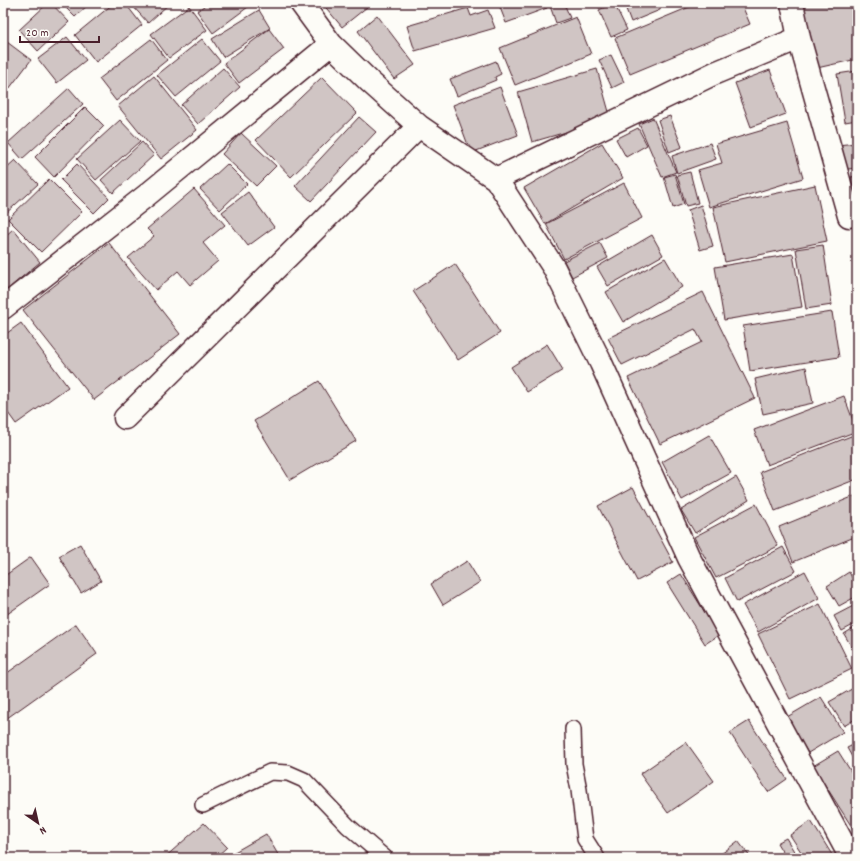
<svg xmlns="http://www.w3.org/2000/svg" width="860" height="861" viewBox="0 0 860 861" font-family="Dekko,sans-serif">
	<style>
		.building { fill: #d0c5c4; stroke: #4a1f2b }
		.lines { fill: none; stroke-linecap: round; stroke-linejoin: round }
		.lane-casing { stroke: #4a1f2b; stroke-width: 18 }
		.street-casing { stroke: #4a1f2b; stroke-width: 25 }
		.lane { stroke: #fdfcf7; stroke-width: 15 }
		.street { stroke: #fdfcf7; stroke-width: 22 }
	</style>
	<rect width="100%" height="100%" fill="#fdfcf7"/>
	<filter id="ink" filterUnits="userSpaceOnUse"><feTurbulence type="fractalNoise" baseFrequency=".025" numOctaves="2"/><feDisplacementMap in="SourceGraphic" scale="8" xChannelSelector="R" yChannelSelector="G"/><feConvolveMatrix kernelMatrix="1 2 1 2 8 2 1 2 1" color-interpolation-filters="sRGB"/></filter>
	<g filter="url(#ink)">
		<path class="building" d="M48,3H51L69,22L38,51L19,30Z
			M61,3H90L75,17Z
			M114,3H125L142,25L96,62L75,35Z
			M130,3H170L148,23Z
			M208,3H245L248,7L213,33L197,11Z
			M322,3H364L367,7L342,27Z
			M505,3H546L547,8L506,23L499,5Z
			M557,3H564L570,18L556,23L550,6Z
			M597,3H609L599,8Z
			M614,3L627,30L611,37L599,10Z
			M642,3H658L660,10L631,22L626,9Z
			M699,3H741L750,24L630,74L615,38Z
			M803,3H857V59L817,68Z
			M189,6L207,30L169,58L151,34Z
			M468,8L471,16L488,10L495,28L415,51L407,26Z
			M259,10L270,28L223,57L212,39Z
			M377,15L415,65L394,79L358,31Z
			M576,17L591,54L515,85L500,48Z
			M269,29L284,49L239,83L224,63Z
			M67,37L86,60L57,83L38,59Z
			M3,39L31,60L9,89L3,85Z
			M151,39L167,60L116,101L99,79Z
			M202,39L220,61L176,97L157,75Z
			M611,55L624,82L612,88L599,60Z
			M496,61L501,74L495,77L496,80L457,96L450,79Z
			M223,68L240,87L198,124L181,105Z
			M597,69L611,119L532,142L518,92Z
			M770,70L786,114L751,127L735,83Z
			M857,71V120L845,122L837,74Z
			M154,76L197,130L161,159L118,106Z
			M322,77L357,113L291,177L256,140Z
			M500,87L518,135L471,153L453,105Z
			M69,88L83,104L22,159L8,143Z
			M85,107L104,126L54,177L35,157Z
			M670,116L682,147L669,152L658,120Z
			M359,117L376,132L311,201L295,186Z
			M653,118L676,172L662,177L639,124Z
			M120,120L140,141L96,180L77,159Z
			M787,123L803,178L709,207L698,170L722,163L716,144Z
			M638,128L647,145L626,157L616,139Z
			M241,133L276,166L256,186L222,154Z
			M142,142L154,155L113,193L101,180Z
			M602,143L623,178L545,224L524,188Z
			M710,143L716,159L677,173L672,156Z
			M857,143V168L839,170L837,145Z
			M15,160L38,184L3,216V171Z
			M77,164L109,198L94,213L61,180Z
			M227,164L247,184L220,210L200,189Z
			M690,172L698,203L686,206L677,175Z
			M675,174L684,204L673,208L664,177Z
			M857,176V227H855L851,177Z
			M49,179L82,212L41,252L8,219Z
			M624,183L642,218L564,259L546,224Z
			M815,185L827,241L725,262L713,207Z
			M194,189L225,225L203,243L218,261L190,285L178,271L156,290L128,258L154,236L147,229Z
			M248,192L274,227L248,246L222,212Z
			M701,205L713,246L700,250L688,210Z
			M13,229L40,262L3,293V238Z
			M652,235L663,255L608,286L597,267Z
			M109,243L180,334L94,400L23,310Z
			M600,243L608,258L572,277L564,261Z
			M823,245L832,305L806,309L796,249Z
			M793,254L802,307L724,320L715,267Z
			M665,258L682,287L623,322L606,292Z
			M455,264L500,333L458,360L413,291Z
			M703,292L755,398L660,444L628,378L702,342L695,329L622,365L608,338Z
			M832,312L839,357L750,371L743,326Z
			M21,323L68,387L16,424L3,406V336Z
			M547,344L563,370L527,392L511,367Z
			M806,367L813,403L763,414L755,379Z
			M856,374H857V412H856Z
			M319,381L356,441L290,480L254,421Z
			M844,396L857,431L767,465L754,430Z
			M856,434L857,479L775,511L760,472Z
			M709,435L731,473L682,500L662,462Z
			M736,477L749,500L695,533L681,510Z
			M633,487L673,562L637,581L598,506Z
			M857,495V536L793,562L779,527Z
			M756,504L778,546L716,578L694,537Z
			M80,544L101,581L81,593L59,556Z
			M783,547L796,571L737,602L725,578Z
			M31,557L50,584L3,617V577Z
			M467,561L480,582L443,605L431,584Z
			M805,571L819,598L758,632L743,605Z
			M849,572L856,585L853,587L857,596L839,606L827,586Z
			M681,574L719,635L705,644L667,583Z
			M820,604L852,669L790,699L758,634Z
			M857,604V623L842,631L834,616Z
			M76,624L97,654L3,721V676Z
			M857,626V656L844,634Z
			M857,686V718L844,726L829,702Z
			M821,697L843,732L808,753L787,717Z
			M749,721L787,779L768,792L730,733Z
			M686,742L714,781L668,813L640,774Z
			M857,743V766L847,748Z
			M838,751L857,781V835L813,766Z
			M811,821L834,858H805L790,835Z
			M204,823L227,847L215,858H164Z
			M266,834L280,858H224Z
			M786,838L798,858H786L777,843Z
			M738,841L751,858H716Z"/>
		<g class="lines">
			<g class="lane-casing">
				<path id="lane" d="M573,729L574,764L579,790L585,839L597,858
					M203,805L270,772L288,773L304,780L348,826L385,858"/>
			</g>
			<g class="street-casing">
				<path id="street" d="M301,3L331,44L370,82L419,126L496,179L554,268L601,363L689,558L851,858
					M792,3L799,38L849,216
					M496,179L715,73L799,38
					M3,308L147,195L331,44
					M125,418L419,126"/>
			</g>
			<use href="#lane" class="lane"/>
			<use href="#street" class="street"/>
		</g>
	</g>
	<rect width="860" height="861" fill="none" stroke="#fdfcf7" stroke-width="16"/>
	<rect x="8" y="8" width="844" height="845" fill="none" stroke="#4a1f2b" stroke-width="1.5" filter="url(#ink)"/>
	<g transform="translate(38 823) rotate(146)" stroke="#fdfcf7" stroke-width="3" paint-order="stroke">
	<path d="M0-3L7 15L0 10L-7 15Z" fill="#4a1f2b"/>
	<text y="-6" font-size="11" font-weight="bold" text-anchor="middle" fill="#4a1f2b">N</text>
	</g>
	<path d="M20 36v6h79v-6" fill="none" stroke="#4a1f2b" stroke-width="2"/>
	<text x="26" y="36" font-size="12" fill="#4a1f2b" stroke="#fdfcf7" stroke-width="3" paint-order="stroke">20 m</text>
</svg>
